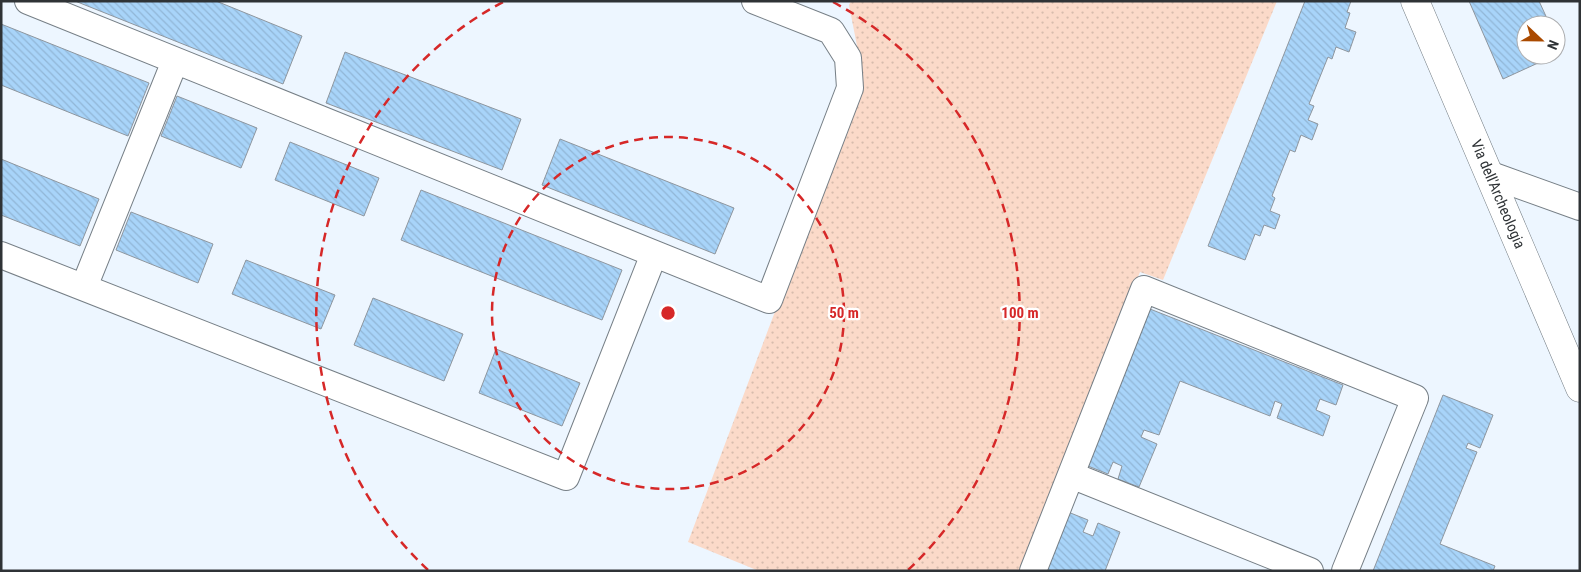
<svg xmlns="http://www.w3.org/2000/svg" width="1581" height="572" viewBox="0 0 1581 572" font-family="'Roboto Condensed',sans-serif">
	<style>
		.grass { fill: url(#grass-dots) }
		.building { fill: url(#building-back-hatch); stroke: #8e969e }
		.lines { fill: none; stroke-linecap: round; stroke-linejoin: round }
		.street-casing { stroke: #767f86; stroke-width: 28 }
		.secondary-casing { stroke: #767f86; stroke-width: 29 }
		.street { stroke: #fff; stroke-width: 26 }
		.secondary { stroke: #fff; stroke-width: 28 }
		.ring { fill: none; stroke: #d62828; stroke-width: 2.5; stroke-dasharray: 9 6 }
		.labels { text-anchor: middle; stroke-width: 4.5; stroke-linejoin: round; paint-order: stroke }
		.street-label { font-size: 15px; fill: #2f3336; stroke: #fff }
		.centre { fill: #d62828; stroke: #fff; stroke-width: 2.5 }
		.ring-label { font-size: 15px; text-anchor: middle; font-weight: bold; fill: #d62828; stroke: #fff; stroke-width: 4.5; stroke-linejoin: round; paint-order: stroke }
	</style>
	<defs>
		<pattern id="grass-dots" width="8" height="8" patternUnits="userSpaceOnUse" patternTransform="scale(1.25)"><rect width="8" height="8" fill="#fbdac9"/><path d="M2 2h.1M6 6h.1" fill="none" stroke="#d7bcad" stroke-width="1.8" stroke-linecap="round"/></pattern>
		<pattern id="building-back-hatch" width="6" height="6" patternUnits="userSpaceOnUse" patternTransform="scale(1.25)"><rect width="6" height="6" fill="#a8d4f9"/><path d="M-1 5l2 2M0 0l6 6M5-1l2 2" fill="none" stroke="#91b6d6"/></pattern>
	</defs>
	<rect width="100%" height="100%" fill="#edf6ff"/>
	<path class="grass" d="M851,1H1277L1163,280L1140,272L1022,571H759L688,542L856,97L858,51L849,5Z"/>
	<path class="building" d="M75,1H216L302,36L283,84Z
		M1305,1H1351L1347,12L1350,13L1345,28L1356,32L1349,52L1336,47L1332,59L1328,57L1309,104L1314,106L1308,120L1318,124L1312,140L1301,135L1295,152L1290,150L1272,196L1275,198L1270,211L1280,215L1275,229L1264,225L1260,236L1255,234L1245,260L1208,246Z
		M1469,1H1539L1550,25H1526V55H1546L1536,60L1538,63L1503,79Z
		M1,24L149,83L128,136L1,85Z
		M345,52L521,119L502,170L326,103Z
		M177,96L257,128L241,168L161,136Z
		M560,139L734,208L715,254L542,185Z
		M290,142L379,178L364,216L275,180Z
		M1,159L99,199L80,246L1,215Z
		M421,190L622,270L602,320L401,240Z
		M131,212L213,244L198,283L116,250Z
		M246,260L335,295L321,329L232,294Z
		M373,298L463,334L444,381L354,345Z
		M1150,309L1343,385L1336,405L1320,399L1316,410L1330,416L1323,436L1277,418L1282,404L1275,401L1270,416L1180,381L1159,435L1144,430L1141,437L1157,444L1139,487L1118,479L1122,466L1113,462L1108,474L1088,466Z
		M496,349L580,383L562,426L479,393Z
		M1443,395L1493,415L1480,448L1468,443L1466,448L1477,452L1440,544L1495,566L1493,571H1373Z
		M1068,512L1088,520L1083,532L1093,536L1098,523L1120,532L1105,571H1045Z"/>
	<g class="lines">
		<g class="street-casing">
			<path id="street" d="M28,1L769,300L850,88L848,58L831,31L755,1
				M1491,175L1580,207
				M1,255L566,477L654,254
				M84,287L175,61
				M1071,475L1310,571
				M1033,571L1144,289L1415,398L1345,571"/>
		</g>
		<g class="secondary-casing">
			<path id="secondary" d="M1415,1L1580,388"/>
		</g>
		<use href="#street" class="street"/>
		<use href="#secondary" class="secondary"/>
	</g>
	<g class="ring">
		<circle cx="668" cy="313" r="176"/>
		<path d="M428 570A352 352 0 0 1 503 2M833 2A352 352 0 0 1 908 570"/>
	</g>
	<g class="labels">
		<g class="street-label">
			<text transform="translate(1498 194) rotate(67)" y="5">Via dell'Archeologia</text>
		</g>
	</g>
	<circle cx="668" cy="313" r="8" class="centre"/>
	<g class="ring-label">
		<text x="844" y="318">50 m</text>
		<text x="1020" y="318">100 m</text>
	</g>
	<rect width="1581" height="572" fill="none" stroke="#2f3336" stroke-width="5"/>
	<g transform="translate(1541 40) rotate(112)"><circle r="24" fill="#ffffff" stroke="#acadaf"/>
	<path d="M0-4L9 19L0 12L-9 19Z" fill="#aa4a00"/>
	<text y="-8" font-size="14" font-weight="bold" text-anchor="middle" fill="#2f3336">N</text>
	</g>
</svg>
